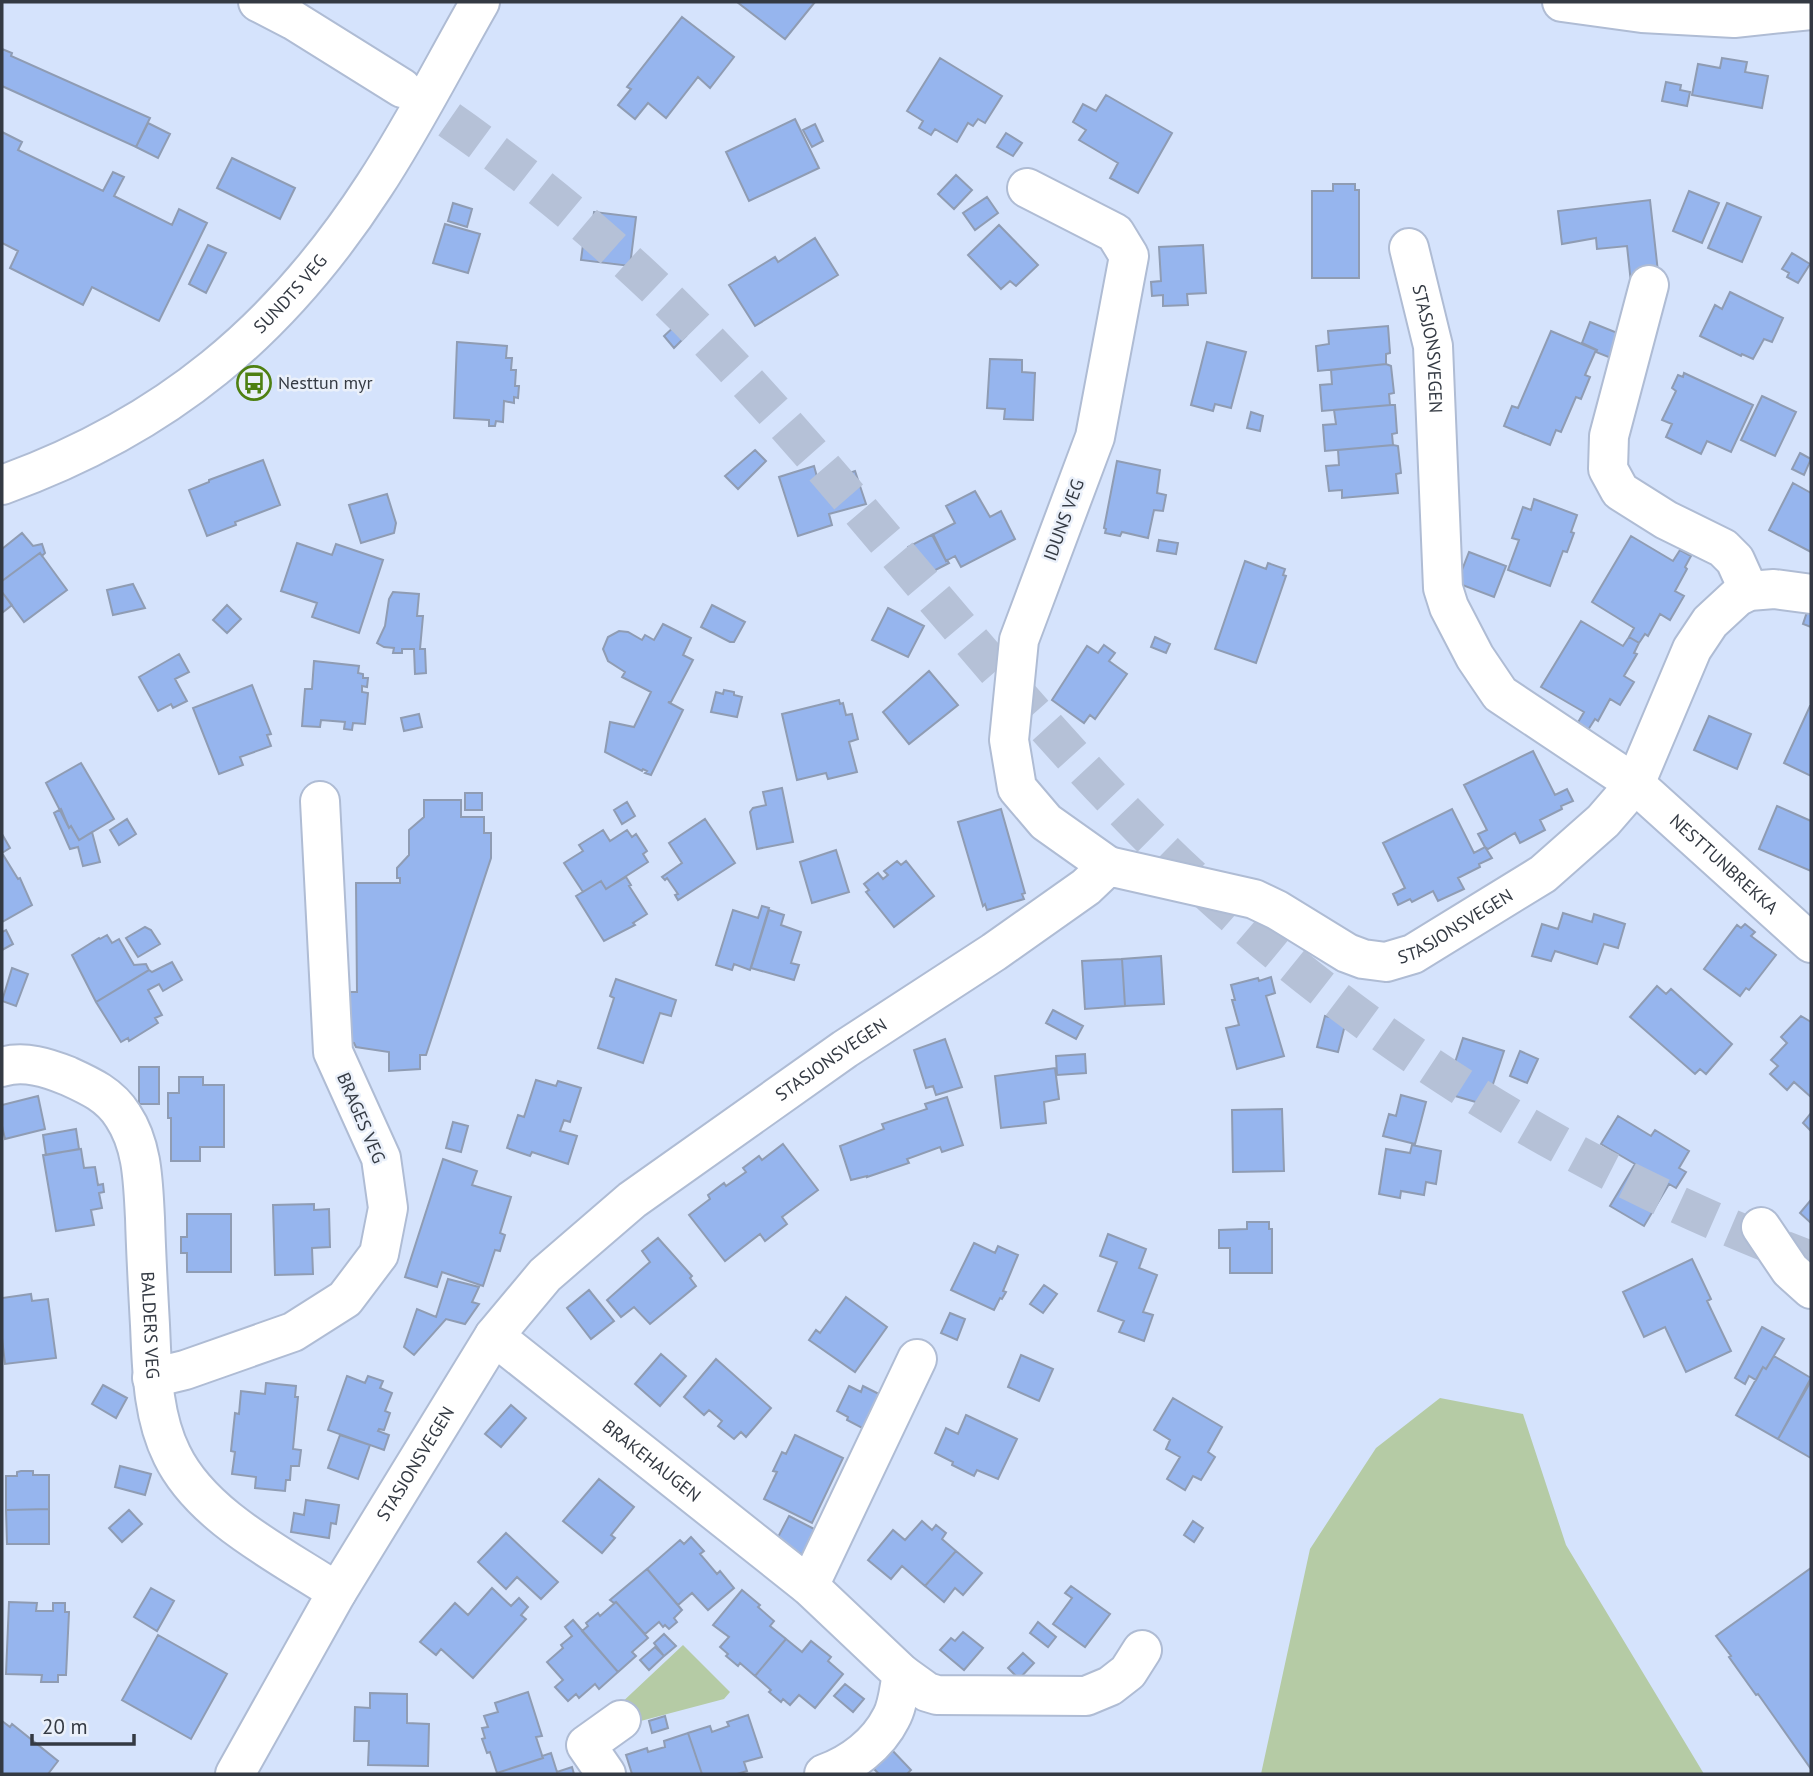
<svg xmlns="http://www.w3.org/2000/svg" width="1813" height="1776" viewBox="0 0 1813 1776" font-family="'PT Sans',sans-serif">
	<style>
		.green { fill: #b5cba5 }
		.building { fill: #96b5ee; stroke: #8f9cb3; stroke-width: 2 }
		.lines { fill: none; stroke-linecap: round; stroke-linejoin: round }
		.major-tunnel { stroke: #b5c1d7; stroke-width: 38; stroke-dasharray: 38 19; stroke-linecap: butt }
		.minor-casing { stroke: #afbcd4; stroke-width: 42 }
		.major-casing { stroke: #afbcd4; stroke-width: 42 }
		.minor { stroke: #fff; stroke-width: 38 }
		.major { stroke: #fff; stroke-width: 38 }
		.labels { text-anchor: middle; stroke-width: 5; stroke-linejoin: round; paint-order: stroke }
		.street-label { font-size: 18px; fill: #343a43; stroke: #eaf0fa }
		.poi-label { font-size: 18px; fill: #343a43; stroke: #eaf0fa; text-anchor: start }
	</style>
	<rect width="100%" height="100%" fill="#d5e3fc"/>
	<path class="green" d="M1440,1398L1523,1414L1566,1545L1704,1774H1261L1310,1549L1376,1448Z
		M683,1645L730,1692L724,1699L633,1723L617,1707Z"/>
	<path class="building" d="M737,2H815L785,39Z
		M682,17L734,57L710,88L698,77L666,118L648,103L635,119L618,105L631,89L627,87Z
		M2,49L12,53L11,56L150,118L136,147L2,86Z
		M940,58L1002,96L985,123L978,119L973,126L968,123L957,142L935,129L931,135L919,128L923,121L907,111Z
		M1722,58L1747,62L1745,72L1768,76L1762,108L1692,95L1698,64L1720,68Z
		M1666,82L1681,85L1680,90L1690,92L1687,106L1662,101Z
		M1106,95L1172,133L1138,193L1110,178L1118,163L1079,140L1086,130L1073,122L1083,104L1096,111Z
		M795,119L819,168L749,201L726,152Z
		M148,123L170,134L158,158L136,147Z
		M815,124L823,141L812,147L803,130Z
		M2,132L22,142L18,150L103,191L113,172L124,177L114,196L172,225L179,209L207,223L159,321L92,287L83,305L10,268L18,251L2,243Z
		M1006,133L1022,143L1013,156L997,147Z
		M232,158L295,188L280,219L217,188Z
		M956,175L972,190L954,209L938,194Z
		M1333,184H1355V190H1359V278H1312V191H1333Z
		M1689,191L1719,203L1702,243L1673,231Z
		M987,197L998,213L975,230L963,213Z
		M1650,200L1659,281L1631,283L1627,246L1597,249L1596,238L1562,244L1558,211Z
		M453,203L472,209L467,227L448,221Z
		M1727,203L1761,217L1742,262L1708,248Z
		M594,212L636,217L630,266L581,260L584,237H591Z
		M445,224L480,234L468,273L433,263Z
		M999,225L1038,265L1016,286L1010,281L1001,289L968,255Z
		M815,238L838,275L755,326L729,285L775,257L778,262Z
		M208,245L226,253L206,293L189,284Z
		M1203,245L1206,293L1187,294L1188,305L1163,306V295L1152,296L1151,282L1161,281L1159,247Z
		M1792,253L1810,264L1798,283L1787,277L1789,273L1782,269Z
		M1730,292L1783,318L1772,342L1764,339L1753,359L1742,354L1741,356L1700,336L1715,305L1722,309Z
		M1590,322L1625,336L1616,360L1596,352L1597,350L1582,343Z
		M676,325L686,336L674,348L664,336Z
		M1388,326L1390,353L1386,354V364L1318,371L1316,346L1329,344L1328,331Z
		M1551,331L1596,350L1585,375L1590,377L1581,399L1576,397L1561,432L1556,430L1550,445L1504,426L1512,406L1518,408Z
		M457,342L507,346L506,358H512L511,370H516L515,386H519L518,398L514,397V403L504,401L503,422L496,421L495,426H489V420L454,418Z
		M1207,342L1246,352L1231,408L1215,404L1213,411L1191,405Z
		M990,359L1022,360V372L1035,373L1033,420L1004,419L1005,409L987,408Z
		M1386,364L1391,366L1394,393L1389,394L1390,405L1322,411L1320,385L1332,384L1331,370Z
		M1684,373L1753,405L1731,452L1707,441L1701,454L1666,437L1672,424L1662,420L1676,391L1672,388L1678,375L1683,377Z
		M1762,396L1796,412L1775,456L1741,440Z
		M1390,405H1395L1397,433L1392,434L1393,445L1325,451L1323,425L1336,424L1334,410Z
		M1251,412L1263,416L1260,431L1247,428Z
		M1393,445L1398,446L1401,473L1396,474L1398,493L1342,498V490L1329,491L1326,466L1339,465L1338,450Z
		M755,450L766,461L738,489L725,476Z
		M1800,453L1811,459L1804,475L1792,469Z
		M263,460L280,505L235,522L236,525L207,536L189,490L209,482V480Z
		M1117,461L1160,470L1157,493L1166,495L1163,511L1154,510L1148,538L1122,532L1120,536L1105,533L1106,529L1104,528Z
		M814,466L819,484L855,471L866,504L829,514L832,525L798,536L779,477Z
		M1793,483L1811,493V552L1769,530Z
		M975,491L990,517L1001,511L1015,539L961,567L955,556L946,561L932,535L955,523L946,506Z
		M387,494L396,523L394,533L361,543L349,505Z
		M1534,499L1577,515L1571,532L1574,533L1567,552L1563,551L1550,586L1508,570L1519,540L1512,538L1523,507L1531,510Z
		M22,533L33,546L42,544L45,553L42,556L40,553L2,581V549Z
		M933,534L946,561L947,560L949,563L918,579L909,561L908,547Z
		M1631,536L1673,561L1680,550L1691,556L1685,567L1687,569L1675,591L1684,596L1670,620L1660,614L1648,636L1645,634L1639,643L1629,637L1634,628L1592,602Z
		M1159,540L1178,543L1176,554L1157,551Z
		M297,543L332,555L336,544L383,560L359,633L312,617L317,603L281,591Z
		M1469,552L1506,566L1494,597L1457,583Z
		M40,553L67,590L24,622L2,592V581Z
		M1245,561L1266,569L1268,563L1285,569L1283,575L1286,576L1256,663L1215,649Z
		M133,584L145,608L113,615L107,590Z
		M2,592L12,605L2,613Z
		M393,592L419,594L417,616H423L420,649H425L426,673L415,674L414,649H402V653H393L394,648L384,647L377,643L385,626L389,599Z
		M227,605L241,619L227,633L213,620Z
		M712,605L745,622L734,642H730L701,627Z
		M1809,606L1811,607V627L1803,624Z
		M888,608L924,626L908,657L872,640Z
		M1581,621L1623,646L1629,637L1639,643L1634,653L1637,654L1624,676L1634,682L1620,705L1610,699L1598,721L1595,719L1588,730L1577,724L1584,712L1541,687Z
		M663,624L691,638L683,655L693,660L671,702H668L683,710L651,775L645,773L647,771L643,769L642,771L605,752L610,722L634,727L651,692L622,677L625,672L608,661L603,649L608,637L619,631L628,632L642,640L645,635L654,640Z
		M1155,637L1170,644L1166,653L1151,647Z
		M1104,645L1115,653L1109,661L1127,674L1095,719L1090,715L1084,723L1052,700L1087,646L1098,653Z
		M179,654L189,672L175,679L187,701L173,708L171,704L158,711L139,677Z
		M314,661L359,666L358,673L363,674V678H368L367,687L362,686V692L368,693L365,724L353,723L352,730L344,729L345,722L321,720L320,727L302,726L305,689H312Z
		M929,671L958,705L909,744L883,712Z
		M252,685L271,734L267,735L271,746L240,757L243,765L219,774L193,708Z
		M724,690L734,692V695L742,697L737,717L711,712L716,692L723,694Z
		M839,700L840,704L843,703L846,715L852,714L858,739L849,742L857,772L828,779L826,773L797,780L782,714Z
		M1810,706H1811V776L1784,763Z
		M419,714L422,727L404,731L401,718Z
		M1709,716L1751,734L1737,769L1694,750Z
		M1533,751L1555,795L1567,789L1573,801L1561,806L1562,809L1540,820L1545,830L1520,843L1515,833L1488,849L1485,847L1478,834L1487,830L1464,785Z
		M81,763L114,819L79,840L71,826L69,828L46,783Z
		M782,788L793,842L757,849L750,812L753,808L766,805L763,792Z
		M465,793H482V810H465Z
		M424,800H461V817H484V833H491V858L426,1055H420V1069L389,1071V1052L356,1047L354,1043L344,1042V992H357L356,883H400V878H397V868L409,855V830L424,817Z
		M627,802L635,816L622,824L614,810Z
		M1777,806L1811,821V871L1759,849Z
		M61,809L69,828L71,826L79,840L92,832L100,862L83,866L78,847L70,849L54,813Z
		M1001,809L1025,893L1022,894L1024,899L987,910L985,904L983,906L958,822Z
		M1452,809L1474,853L1485,847L1492,858L1479,864L1480,867L1458,878L1464,889L1438,901L1433,891L1412,902L1410,899L1398,905L1393,894L1405,888L1383,843Z
		M127,819L136,834L119,845L110,830Z
		M705,819L735,863L678,900L675,895L678,894L667,878L665,880L662,877L682,863L669,843Z
		M603,830L610,841L627,830L632,837L636,834L647,851L643,854L648,862L606,889L601,881L583,892L564,863L583,851L579,845Z
		M2,834L10,848L2,853L18,879L20,878L32,905L2,922Z
		M836,850L849,892L812,903L800,862Z
		M897,861L901,865L906,861L934,896L894,927L866,892L869,890L864,884L878,873L883,879L888,875L884,871Z
		M626,877L631,885L629,886L647,914L633,923L635,925L604,941L576,896L601,881L606,889Z
		M762,906L769,908L750,970L734,964L732,970L716,965L733,910L758,918Z
		M769,910L784,915L781,925L801,932L791,963L799,965L794,980L751,968Z
		M1563,913L1592,922L1594,914L1625,924L1618,948L1604,944L1597,964L1555,951L1551,961L1532,956L1542,924L1558,929Z
		M1745,924L1755,932L1751,936L1776,955L1749,990L1746,988L1740,996L1704,969L1737,925L1741,928Z
		M145,927L151,930L160,944L138,957L126,938Z
		M6,930L13,944L2,950V932Z
		M107,935L112,943L119,939L134,965L146,964L149,970L96,1002L72,955L99,938L100,939Z
		M1161,956L1164,1004L1125,1006L1122,959Z
		M1122,959L1125,1006L1085,1009L1082,961Z
		M172,962L182,980L163,991L159,984L148,990L162,1015L155,1018L158,1023L129,1041L128,1038L121,1042L96,1002L149,970L152,972Z
		M12,968L28,974L16,1006L2,1001Z
		M1271,977L1275,993L1266,996L1284,1056L1237,1069L1226,1028L1239,1025L1232,1000H1235L1231,985L1258,978L1259,981Z
		M616,979L676,1000L671,1016L660,1013L643,1063L598,1048L614,998L610,996Z
		M1657,986L1666,994L1671,989L1732,1044L1706,1074L1700,1069L1695,1074L1630,1017Z
		M1053,1010L1083,1026L1076,1039L1046,1023Z
		M1325,1016L1346,1021L1338,1052L1317,1047Z
		M1801,1016L1811,1022V1097L1794,1082L1787,1090L1770,1074L1778,1066L1771,1060L1787,1043L1781,1037Z
		M1463,1038L1504,1051L1486,1105L1445,1093Z
		M945,1039L962,1087L936,1095L933,1086L926,1088L914,1050Z
		M1520,1051L1538,1059L1527,1083L1510,1076Z
		M1085,1054L1086,1073L1057,1075L1056,1056Z
		M139,1067H159V1104H139Z
		M1055,1068L1059,1099L1044,1102L1046,1123L1001,1128L995,1076Z
		M179,1077H203V1085H224V1147H200V1161H171V1118H168V1093H179Z
		M536,1080L556,1086L558,1081L581,1088L570,1122L564,1120L560,1131L577,1136L568,1164L532,1152L530,1156L507,1148L518,1115L524,1117Z
		M1401,1095L1426,1102L1415,1144L1383,1136L1389,1114L1396,1116Z
		M38,1096L45,1129L5,1139L2,1126V1105Z
		M947,1097L963,1145L942,1152L940,1147L907,1159L909,1163L867,1177V1176L851,1180L840,1146L884,1129L882,1124L927,1109L925,1104Z
		M1282,1109L1284,1171L1233,1172L1232,1110Z
		M1811,1113V1131L1803,1123Z
		M1618,1116L1651,1136L1655,1130L1689,1151L1679,1168L1686,1172L1676,1188L1669,1184L1644,1226L1610,1206L1635,1164L1601,1144Z
		M453,1122L468,1126L461,1152L446,1148Z
		M76,1129L79,1149L46,1155L43,1135Z
		M783,1144L818,1190L782,1217L787,1224L765,1241L760,1234L725,1261L689,1215L710,1199L708,1195L724,1183L726,1186L746,1172L743,1168L759,1156L762,1160Z
		M1412,1145L1441,1151L1436,1184L1426,1182L1424,1195L1401,1191L1400,1198L1379,1194L1386,1149L1410,1153Z
		M81,1149L84,1168L95,1167L98,1185L103,1184L104,1192L99,1193L102,1208L91,1210L94,1225L56,1231L43,1155Z
		M443,1159L477,1171L472,1185L511,1197L500,1233L505,1235L500,1251L495,1250L483,1286L442,1272L437,1287L405,1277Z
		M1810,1201L1811,1202V1223L1800,1213Z
		M314,1204V1210L329,1209L330,1247L312,1248L313,1274L275,1275L273,1205Z
		M187,1214H231V1272H187V1253H181V1237H187Z
		M1247,1222H1269V1229H1272V1273H1230V1248H1219V1230L1247,1229Z
		M1108,1234L1146,1249L1139,1268L1157,1275L1143,1312L1153,1315L1144,1341L1119,1332L1124,1321L1098,1311L1117,1262L1100,1256Z
		M658,1238L692,1276L690,1278L696,1286L650,1324L634,1307L621,1317L607,1300L650,1262L642,1251Z
		M974,1243L995,1253L998,1246L1018,1255L1003,1291L1006,1292L1002,1299L1000,1298L994,1310L951,1290Z
		M1692,1259L1711,1299L1707,1301L1731,1351L1686,1372L1665,1327L1644,1337L1623,1292Z
		M448,1279L479,1287L472,1302L479,1304L465,1324L446,1319L414,1355L404,1347L417,1309L436,1317Z
		M1044,1285L1057,1294L1043,1313L1030,1304Z
		M589,1290L614,1321L591,1339L567,1308Z
		M31,1294L32,1301L48,1299L56,1358L5,1364L2,1338V1298Z
		M846,1297L887,1327L855,1372L809,1340L816,1330L820,1333Z
		M950,1313L965,1319L957,1340L941,1333Z
		M1762,1327L1784,1339L1766,1369L1763,1367L1756,1380L1749,1376L1745,1384L1735,1378Z
		M661,1354L686,1376L660,1406L635,1384Z
		M1021,1355L1053,1369L1039,1401L1008,1387Z
		M1774,1356L1811,1378L1778,1439L1736,1415L1763,1367L1766,1369Z
		M716,1359L771,1408L746,1437L741,1432L734,1439L718,1426L722,1421L709,1410L704,1415L684,1397Z
		M347,1376L365,1383L368,1376L383,1381L380,1388L392,1393L385,1411L390,1413L384,1430L379,1429L378,1431L389,1435L384,1450L328,1430Z
		M1811,1381V1458L1778,1439Z
		M266,1383L296,1386L295,1397H298L293,1449L301,1450L299,1466H291L290,1480H286L285,1491L255,1488L256,1477L232,1474L235,1452L231,1451L235,1413L239,1414L241,1391L265,1394Z
		M103,1385L127,1398L116,1418L92,1404Z
		M849,1386L861,1392L863,1386L883,1396L866,1430L847,1420L848,1417L837,1411Z
		M1173,1398L1222,1427L1208,1452L1215,1457L1201,1480L1193,1476L1185,1490L1167,1479L1180,1457L1166,1449L1170,1440L1154,1430Z
		M511,1405L526,1418L501,1447L485,1434Z
		M966,1415L1017,1439L998,1479L977,1470L974,1476L952,1465L953,1462L935,1453L946,1428L958,1434Z
		M340,1435L370,1445L358,1479L328,1468Z
		M795,1435L843,1458L812,1523L764,1499L777,1472L773,1471L782,1452L786,1454Z
		M120,1466L151,1474L145,1495L115,1487Z
		M21,1471H33V1475H49V1509L6,1510V1476H17V1472Z
		M599,1479L634,1507L611,1535L615,1538L602,1553L563,1521Z
		M306,1500L339,1505L336,1524L331,1523L329,1538L291,1532L294,1513L304,1515Z
		M49,1509V1544H7L6,1510Z
		M129,1510L142,1524L122,1542L109,1528Z
		M789,1516L820,1532L807,1557L776,1541Z
		M922,1521L932,1530L936,1525L946,1533L942,1539L956,1551L925,1586L902,1566L891,1579L868,1560L893,1530L905,1540Z
		M1193,1521L1203,1528L1194,1542L1184,1535Z
		M506,1533L558,1582L541,1599L517,1577L506,1589L478,1562Z
		M691,1537L704,1551L700,1554L717,1574L720,1571L734,1588L708,1610L692,1593L678,1605L647,1569L680,1540L684,1544Z
		M956,1551L982,1573L963,1595L955,1588L944,1602L925,1586Z
		M1811,1568V1769L1758,1694L1756,1695L1729,1657L1731,1656L1716,1636Z
		M647,1569L682,1610L674,1618L677,1622L669,1629L665,1625L663,1627L659,1622L645,1634L616,1602L614,1603L610,1600Z
		M1071,1586L1110,1614L1085,1647L1053,1624L1072,1598L1065,1593Z
		M151,1588L174,1601L157,1631L134,1617Z
		M492,1588L511,1606L519,1598L528,1607L521,1615L526,1619L473,1678L441,1649L436,1655L420,1642L455,1603L468,1615Z
		M742,1590L760,1605L758,1607L774,1621L770,1626L786,1639L755,1676L740,1663L738,1666L726,1656L728,1654L720,1647L729,1637L713,1625Z
		M9,1602L37,1603L36,1611H53V1603H65V1612H69L66,1675H58V1682H41L42,1675L6,1674Z
		M616,1602L648,1638L632,1652L636,1656L618,1672L582,1631L588,1626L586,1623L598,1613L600,1616Z
		M573,1620L618,1672L599,1689L595,1684L579,1698L576,1694L568,1701L555,1687L563,1680L547,1662L563,1648L561,1645L572,1636L565,1627Z
		M1038,1622L1056,1637L1048,1647L1030,1633Z
		M963,1632L983,1648L964,1670L940,1650L951,1638L955,1641Z
		M664,1634L676,1646L664,1656L654,1643Z
		M158,1635L227,1674L191,1739L122,1700Z
		M786,1639L802,1652L811,1641L831,1657L828,1661L843,1674L815,1708L799,1695L790,1705L783,1699L781,1702L769,1692L771,1690L755,1676Z
		M655,1647L664,1656L649,1670L640,1660Z
		M1023,1653L1034,1663L1019,1679L1008,1668Z
		M845,1684L864,1699L853,1712L834,1696Z
		M528,1692L542,1736L536,1737L543,1758L497,1773L490,1752L487,1753L482,1739L485,1738L482,1728L488,1727L484,1716L498,1712L495,1703Z
		M370,1693L407,1694V1723L429,1724L428,1766L368,1765L369,1741H354L355,1707L370,1708Z
		M748,1715L762,1757L744,1762L747,1771L737,1774H702L688,1733L710,1726L712,1732L729,1726L727,1722Z
		M665,1716L668,1728L652,1733L649,1721Z
		M2,1721L10,1727L12,1724L58,1761L48,1774H2Z
		M688,1733L702,1774H632L626,1755L647,1748L648,1752L665,1747L664,1741Z
		M890,1748L911,1770L907,1774H879L870,1765Z
		M551,1753L557,1772L572,1767L574,1774H500V1772L543,1758L542,1756Z"/>
	<g class="lines">
		<path class="major-tunnel" d="M402,88C506,156 603,234 690,322C845,480 976,659 1130,817C1322,1014 1553,1164 1811,1260"/>
		<g class="minor-casing">
			<g id="minor">
				<path d="M1562,2L1642,13L1734,18L1811,10"/>
				<path d="M1027,188L1115,233L1129,256L1095,437L1019,640L1009,740L1017,788L1046,822L1108,866"/>
				<path id="s1" d="M1409,248L1433,346L1443,588L1449,607L1475,657L1500,694L1635,784L1811,943"/>
				<path d="M1649,285L1609,436L1608,469L1620,491L1666,520L1723,548L1735,560L1749,591"/>
				<path id="s2" d="M2,485C166,426 280,331 374,186C413,127 445,63 480,2"/>
				<path id="s3" d="M2,1067C24,1060 48,1068 68,1076C90,1086 110,1095 123,1116C143,1146 143,1183 145,1218C146,1254 148,1289 150,1325C152,1368 152,1415 172,1455C202,1517 281,1555 337,1592"/>
				<path d="M1761,1227L1790,1270L1811,1289"/>
				<path id="s4" d="M494,1336L809,1586L902,1674C899,1688 898,1706 891,1718C878,1744 852,1764 824,1774"/>
				<path d="M152,1378L185,1370L293,1332L345,1299L379,1254L388,1208L381,1158L333,1052L320,801"/>
				<path d="M809,1586L917,1359"/>
				<path d="M902,1674L927,1692L937,1695L1086,1696L1110,1686L1128,1672L1142,1650"/>
				<path id="s5" d="M235,1774L337,1592L494,1336L545,1275L632,1200L845,1049L994,952L1086,887L1108,866L1254,899L1277,910L1347,953L1363,959L1386,962L1413,954L1543,874L1603,821L1635,784L1692,649L1710,622L1737,597L1749,591L1774,589L1811,594"/>
				<path d="M606,1774L586,1745L621,1720"/>
			</g>
		</g>
		<g class="major-casing">
			<path id="major" d="M258,2L293,20L402,88"/>
		</g>
		<use href="#minor" class="minor"/>
		<use href="#major" class="major"/>
	</g>
	<defs>
		<g id="bus-ring" transform="scale(1.75)"><circle r="9.5" fill="#eaf0fa" stroke="#4e8011" stroke-width="1.5"/><path d="M-5-6H5V4H4V6H2V4H-2V6H-4V4H-5ZM-3.5-4V0h7V-4ZM-3.5 1.2v1.5H-2V1.2ZM2 1.2v1.5H3.5V1.2Z" fill="#4e8011"/></g>
	</defs>
	<g fill-rule="evenodd">
		<use href="#bus-ring" x="254" y="383"/>
	</g>
	<g class="labels">
		<g class="street-label">
			<text dy="6" stroke="none"><textPath href="#s2" startOffset="350">SUNDTS VEG</textPath></text>
			<text dy="6" stroke="none"><textPath href="#s1" startOffset="103">STASJONSVEGEN</textPath></text>
			<text transform="translate(1064 520) rotate(-70)" y="6">IDUNS VEG</text>
			<text dy="6" stroke="none"><textPath href="#s1" startOffset="746">NESTTUNBREKKA</textPath></text>
			<text dy="6" stroke="none"><textPath href="#s5" startOffset="1661">STASJONSVEGEN</textPath></text>
			<text dy="6" stroke="none"><textPath href="#s5" startOffset="947">STASJONSVEGEN</textPath></text>
			<text transform="translate(361 1118) rotate(67)" y="6">BRAGES VEG</text>
			<text dy="6" stroke="none"><textPath href="#s3" startOffset="350">BALDERS VEG</textPath></text>
			<text dy="6" stroke="none"><textPath href="#s4" startOffset="201">BRAKEHAUGEN</textPath></text>
			<text dy="6" stroke="none"><textPath href="#s5" startOffset="359">STASJONSVEGEN</textPath></text>
		</g>
		<g class="poi-label">
			<text x="278" y="389">Nesttun myr</text>
		</g>
	</g>
	<rect width="1813" height="1776" fill="none" stroke="#343a43" stroke-width="7"/>
	<path d="M32 1734v10h102v-10" fill="none" stroke="#343a43" stroke-width="3.5"/>
	<text x="42" y="1734" font-size="21" fill="#343a43" stroke="#eaf0fa" stroke-width="5" paint-order="stroke">20 m</text>
</svg>
